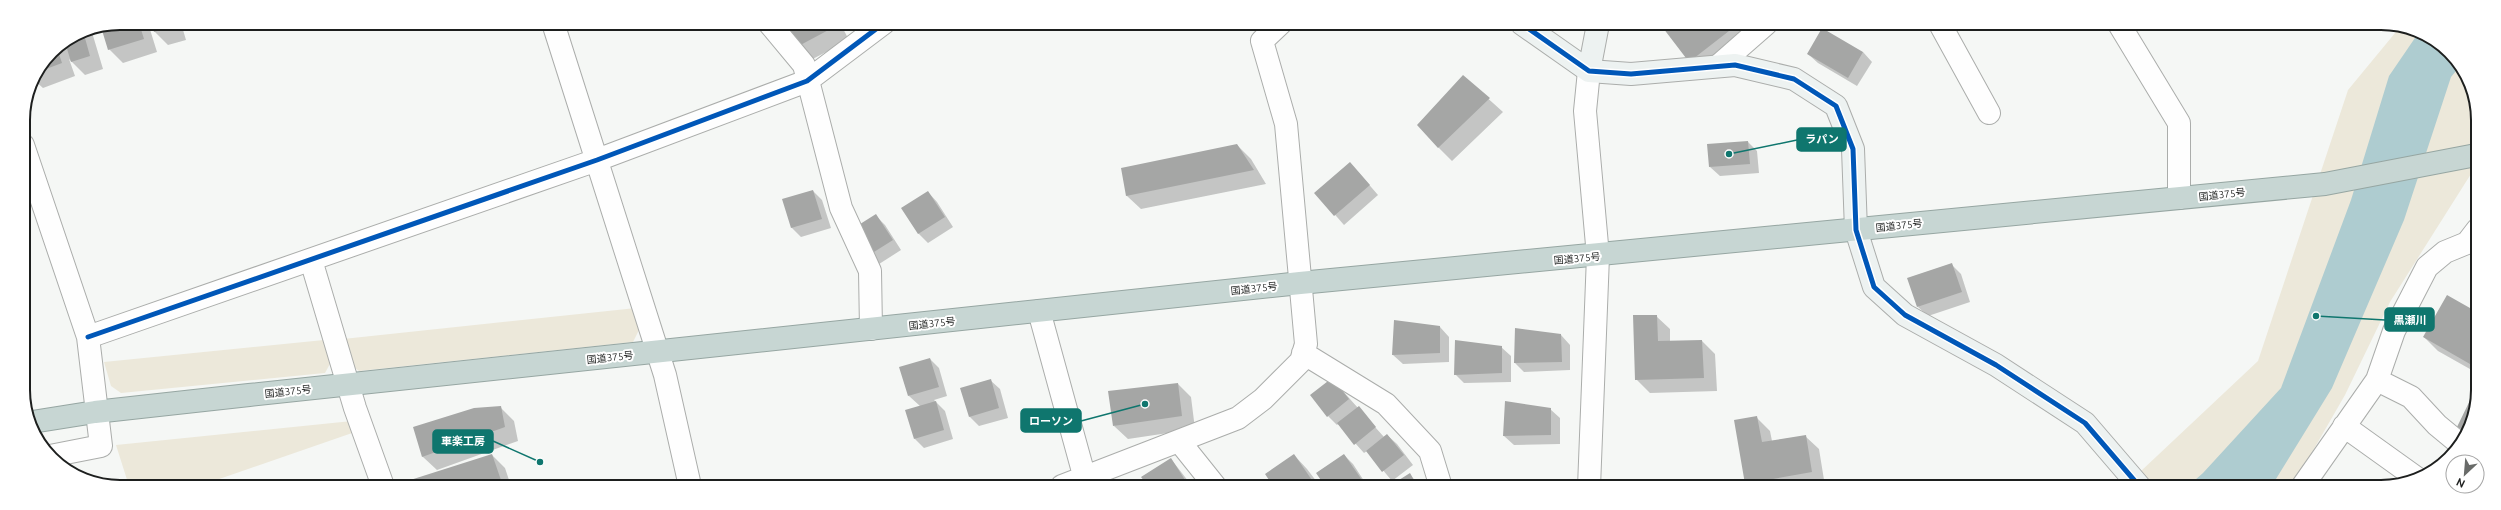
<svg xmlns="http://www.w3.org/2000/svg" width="2501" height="510" viewBox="0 0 2501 510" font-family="Ubuntu,'Noto Sans JP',sans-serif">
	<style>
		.green { fill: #ece8da }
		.water { fill: #aeccd0 }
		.shadow { fill: #0003 }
		.building { fill: #a5a6a5 }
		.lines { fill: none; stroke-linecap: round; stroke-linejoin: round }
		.street-casing { stroke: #abadab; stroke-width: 24 }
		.secondary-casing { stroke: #abadab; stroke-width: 24 }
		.highway-casing { stroke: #96a6a2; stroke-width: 24 }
		.street { stroke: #fefefe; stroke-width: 22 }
		.secondary { stroke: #edf2f1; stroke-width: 22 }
		.highway { stroke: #c7d6d3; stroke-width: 22 }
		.cycleway-casing { stroke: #fff; stroke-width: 8 }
		.cycleway { stroke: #0057b8; stroke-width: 5 }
		.labels { text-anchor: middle; stroke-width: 4; stroke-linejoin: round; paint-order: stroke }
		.street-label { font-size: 10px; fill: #1d1f1e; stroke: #fff }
		.rim { fill: none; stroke: #1d1f1e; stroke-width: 2 }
		.leader { fill: none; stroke: #0f766e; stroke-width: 1.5 }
		.callout-dot { fill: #0f766e; stroke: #fff; stroke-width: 1.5 }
		.callout { fill: #0f766e; stroke: #0f766e; stroke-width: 1.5 }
		.callout-label { font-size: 11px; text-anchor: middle; font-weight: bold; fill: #fff }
	</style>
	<rect width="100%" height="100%" fill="#f5f7f5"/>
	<path class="green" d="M2400,27L2445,47L2465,72L2476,101V166L2390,302L2345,395L2292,487H2124L2258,361L2348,90Z
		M636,308L640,328L633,342L359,371L348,363L343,339Z
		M324,340L331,362L325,373L121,393L111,386L104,362Z
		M352,421L355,432L199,486H129L116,445Z"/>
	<path class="water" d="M2417,35L2445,47L2460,66L2451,77L2404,220L2332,388L2271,487H2187L2203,473L2281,388L2351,200L2389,76Z"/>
	<path class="shadow" d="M120,23H148L157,52L123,63L109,49L102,27Z
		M152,23H181L186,40L168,45L155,32Z
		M778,23H840L849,40L805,63Z
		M1560,24H1588L1587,28Z
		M1661,24H1769L1703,74Z
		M91,29L103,69L85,75L69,59L75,76L43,88L33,79L52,51L83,30Z
		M1863,52L1872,62L1857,86L1818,63L1808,54Z
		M1463,76L1503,112L1452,161L1438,147Z
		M1748,142L1757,151L1759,173L1720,176L1710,167Z
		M1237,145L1251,159L1266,184L1141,209L1127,196L1122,169Z
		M1359,173L1378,195L1344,225L1316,193Z
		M813,191L822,200L831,228L801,237L792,228L784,200Z
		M928,192L937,202L953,227L928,243L918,233Z
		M876,216L885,225L901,250L876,266L867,257Z
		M1951,264L1961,274L1970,302L1928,316L1918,307Z
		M2477,313V373L2438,351L2424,337Z
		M1656,316L1670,329V341H1702L1715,354L1717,391L1650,393L1636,379Z
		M1440,327L1449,337V362L1403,364L1393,355Z
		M1561,335L1570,345V370L1524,372L1515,363Z
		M1501,347L1511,356V382L1464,383L1455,374Z
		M930,359L939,368L947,396L934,400L945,411L953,439L924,448L915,439L920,406L909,396Z
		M990,380L1000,389L1008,418L979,426L970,417L961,389Z
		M1178,384L1191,397L1195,429L1128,439L1114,426Z
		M2477,388V403L2466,435L2458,427Z
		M1341,389L1384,437L1387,435L1397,444L1413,465L1392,481L1367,451L1364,453L1338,424L1337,425L1328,416Z
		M500,407L514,421L518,441L437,470L423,457L415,428Z
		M1550,409L1560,418V444L1514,445L1504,436Z
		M1757,418L1770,431L1772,441L1805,436L1819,449L1825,486L1749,487L1746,483Z
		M492,455L505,468L511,486H406L405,483Z
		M1294,455L1307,469L1320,486H1275L1266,474Z
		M1344,455L1353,464L1368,487L1326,486L1317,473Z
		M1171,459L1192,486H1149L1142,477Z
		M1410,475L1421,487H1390Z"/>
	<path class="building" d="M120,23H139L144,39L108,50L101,27Z
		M151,23H172L173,27L154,32Z
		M777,23H835L836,26L791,50Z
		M1660,24H1738L1689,62Z
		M1822,28L1863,52L1848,78L1807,54Z
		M83,31L90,56L71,62L65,42Z
		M57,48L62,63L38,72L52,51Z
		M1463,75L1490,98L1438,148L1417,125Z
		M1748,141L1750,164L1709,167L1707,144Z
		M1237,144L1254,170L1126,196L1121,168Z
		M1350,162L1370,185L1334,216L1314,193Z
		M813,190L822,219L791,228L782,199Z
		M928,191L945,217L918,234L901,208Z
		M876,214L893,240L866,257L849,231Z
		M1952,263L1962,292L1917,307L1907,278Z
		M2447,295L2477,312V351L2470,364L2423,337Z
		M1633,315H1657L1658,341L1702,340L1704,378L1635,380Z
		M1394,320L1440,326V353L1392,355Z
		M1515,328L1561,334L1562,362L1514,363Z
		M1455,340L1502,346V373L1454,375Z
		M930,358L939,387L908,396L899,367Z
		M1332,378L1349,399L1327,417L1310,395Z
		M991,379L999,408L969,417L960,388Z
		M1178,383L1182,416L1113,426L1108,391Z
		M2477,386V403L2467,432L2457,427Z
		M936,401L944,430L914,439L905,410Z
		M1505,401L1551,408V435L1503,436Z
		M501,406L505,427L422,457L413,427L474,408Z
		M1359,406L1376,427L1354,445L1337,423Z
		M1757,416L1762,442L1806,435L1812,472L1745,484L1734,420Z
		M1387,434L1404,455L1382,472L1366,451Z
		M492,454L503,486H405L404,482Z
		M1294,454L1316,486H1273L1265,474Z
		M1344,454L1364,483L1359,487L1325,486L1316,473Z
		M1171,458L1185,480L1175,486H1148L1141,477Z
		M1410,473L1418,487H1388Z"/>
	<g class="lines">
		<g class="street-casing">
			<path id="street" d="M553,23L665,375L690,486
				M769,23L804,65L841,208L870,271L871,329
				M1940,24L1989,113
				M2119,24L2179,123V198
				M1718,66L1766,24
				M23,145L88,337L101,446L50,456
				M311,260L355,408L383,486
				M1039,311L1087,486
				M88,337L597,160L807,81L884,23
				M1303,353L1386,404L1430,451L1441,487
				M2377,380L2411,397L2437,425L2460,444
				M2344,426L2418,479
				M1179,441L1215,486
				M1062,486L1238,418L1263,399L1301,361L1306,344L1286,124L1262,41L1281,23
				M1589,487L1598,256L1585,111L1589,71
				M2302,487L2377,380L2394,331L2427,267L2445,252L2467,243L2477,230"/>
		</g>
		<g class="secondary-casing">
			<path id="secondary" d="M1522,24L1589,71L1631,74L1735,65L1794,79L1836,106L1853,149L1856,230L1874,287L1905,315L1996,365L2085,423L2140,487
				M1589,71L1598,24"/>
		</g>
		<g class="highway-casing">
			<path id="highway" d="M32,422L95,412L249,395L1300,283L2325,184L2476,155"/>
		</g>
		<use href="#street" class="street"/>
		<use href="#secondary" class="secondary"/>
		<use href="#highway" class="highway"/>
		<g class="cycleway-casing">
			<path id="cycleway" d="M1522,24L1589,71L1631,74L1735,65L1794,79L1836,106L1853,149L1856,230L1874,287L1905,315L1996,365L2085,423L2140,487
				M88,337L597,160L807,81L884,23"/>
		</g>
		<use href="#cycleway" class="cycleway"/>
	</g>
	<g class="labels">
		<g class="street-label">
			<text transform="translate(2222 194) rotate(-6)" y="4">国道375号</text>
			<text transform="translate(1899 225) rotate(-6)" y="4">国道375号</text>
			<text transform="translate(1577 258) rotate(-5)" y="4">国道375号</text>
			<text transform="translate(1254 288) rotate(-6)" y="4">国道375号</text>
			<text transform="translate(932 323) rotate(-6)" y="4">国道375号</text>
			<text transform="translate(610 357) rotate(-6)" y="4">国道375号</text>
			<text transform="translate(288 391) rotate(-6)" y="4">国道375号</text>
		</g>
	</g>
	<path d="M0 0H2501V510H0ZM120 30H2381A90 90 0 0 1 2471 120V390A90 90 0 0 1 2381 480H120A90 90 0 0 1 30 390V120A90 90 0 0 1 120 30Z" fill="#fff" fill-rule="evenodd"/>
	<path class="rim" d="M120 30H2381A90 90 0 0 1 2471 120V390A90 90 0 0 1 2381 480H120A90 90 0 0 1 30 390V120A90 90 0 0 1 120 30Z"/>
	<path class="leader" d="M1729 154L1797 140M2316 316L2385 320M1145 404L1081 421M540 462L493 441"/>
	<g class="callout-dot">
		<circle cx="1729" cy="154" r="4"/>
		<circle cx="2316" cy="316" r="4"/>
		<circle cx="1145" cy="404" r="4"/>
		<circle cx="540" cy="462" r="4"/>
	</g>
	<g class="callout">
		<rect x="1797" y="128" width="49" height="23" rx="4"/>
		<rect x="2385" y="308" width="49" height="23" rx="4"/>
		<rect x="1021" y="409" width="60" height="23" rx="4"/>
		<rect x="433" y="430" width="60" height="23" rx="4"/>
	</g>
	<g class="callout-label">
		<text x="1822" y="143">ラパン</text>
		<text x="2410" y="324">黒瀬川</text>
		<text x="1051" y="425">ローソン</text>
		<text x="463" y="445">車楽工房</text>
	</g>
	<g transform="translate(2465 474) rotate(206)"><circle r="19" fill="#ffffff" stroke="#a5a5a5"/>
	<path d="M0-3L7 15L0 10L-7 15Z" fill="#696b69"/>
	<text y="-6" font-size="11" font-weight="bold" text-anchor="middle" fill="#1d1f1e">N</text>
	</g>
</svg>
